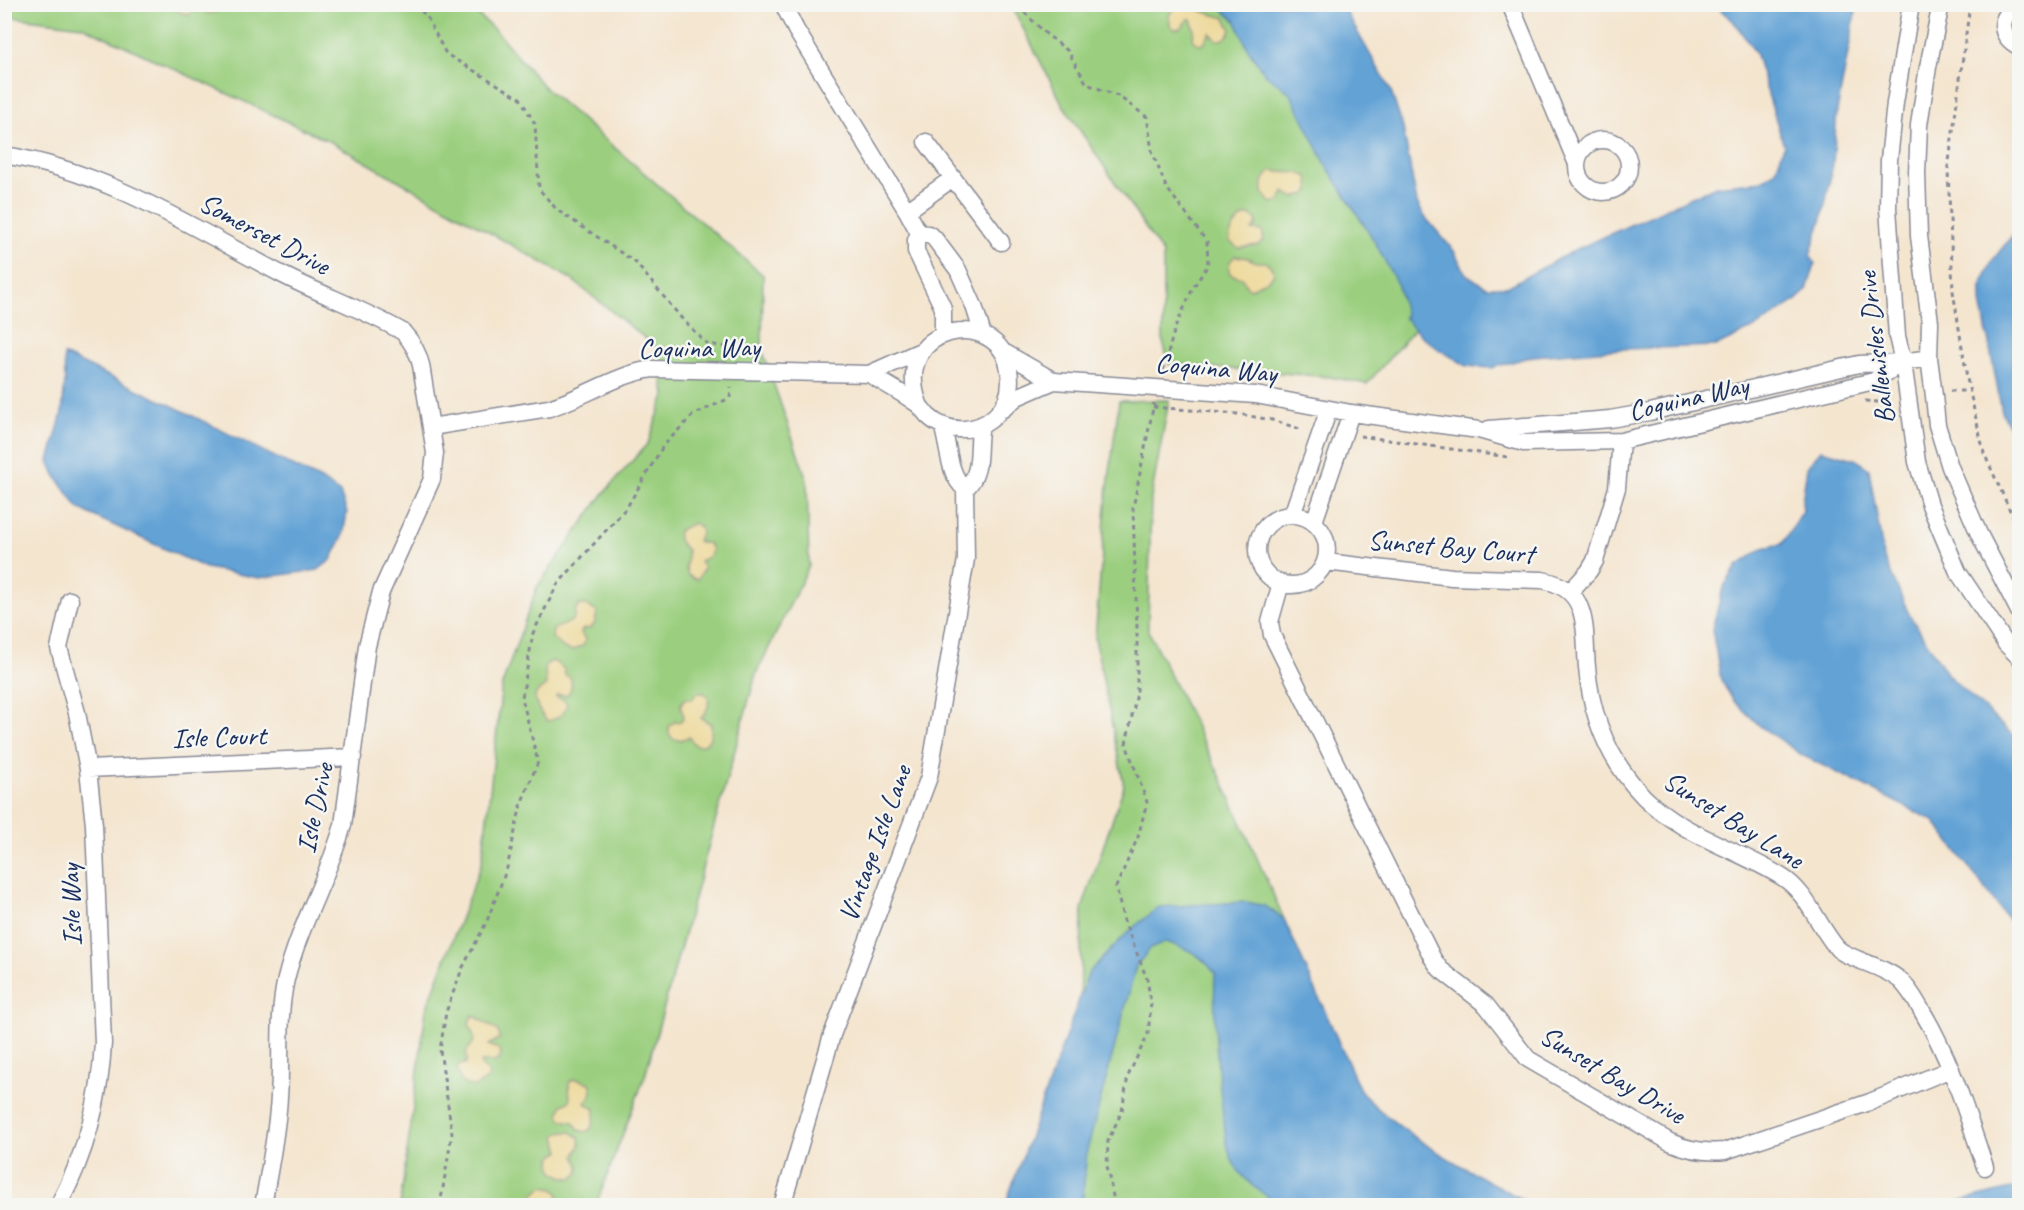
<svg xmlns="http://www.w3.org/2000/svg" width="2024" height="1210" viewBox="0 0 2024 1210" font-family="Caveat,sans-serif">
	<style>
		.green { fill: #9bcf7f; stroke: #5b7f6e; stroke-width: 1.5 }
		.sand { fill: #eeda9e; stroke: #84847e; stroke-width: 1.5 }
		.water { fill: #62a2d5; stroke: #3e689a; stroke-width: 1.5 }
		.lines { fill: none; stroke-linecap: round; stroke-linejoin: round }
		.street-casing { stroke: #888a96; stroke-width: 19 }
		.path { stroke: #888a96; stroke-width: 3; stroke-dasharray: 4.5 4.5; stroke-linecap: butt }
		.street { stroke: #fff; stroke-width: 16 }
		.labels { text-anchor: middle; stroke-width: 5; stroke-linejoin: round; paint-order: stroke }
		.street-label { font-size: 28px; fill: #1b2f5e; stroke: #f6f6f2 }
	</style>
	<rect width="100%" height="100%" fill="#f6f6f2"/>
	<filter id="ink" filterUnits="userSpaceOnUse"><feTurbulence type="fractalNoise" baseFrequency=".0167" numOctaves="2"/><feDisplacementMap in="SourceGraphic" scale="12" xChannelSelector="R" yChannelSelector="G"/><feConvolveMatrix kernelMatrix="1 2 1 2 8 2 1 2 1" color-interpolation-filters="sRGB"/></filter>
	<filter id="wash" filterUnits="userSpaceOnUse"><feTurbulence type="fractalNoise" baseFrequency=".008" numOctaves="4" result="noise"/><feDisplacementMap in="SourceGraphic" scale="24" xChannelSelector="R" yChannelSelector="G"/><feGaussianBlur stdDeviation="1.35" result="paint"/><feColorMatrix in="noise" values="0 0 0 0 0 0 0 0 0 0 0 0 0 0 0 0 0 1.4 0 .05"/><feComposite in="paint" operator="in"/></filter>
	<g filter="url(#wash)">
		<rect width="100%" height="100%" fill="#f4e5cf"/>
		<path class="green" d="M5,4L467,5L496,31L545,88L763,275L762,350L807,480L809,566L756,674L645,1076L596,1205H400L426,1010L482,862L502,685L537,587L604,493L648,443L665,395L657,348L571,279L331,142L82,26L5,16Z
			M1011,5H1278L1425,317L1367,384L1330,377L1169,364L1163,342V254L1063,105Z
			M1169,400L1151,498L1148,630L1225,786L1284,919L1239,1090L1342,1205L1072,1206L1078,1115L1082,909L1124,786L1095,639L1107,494L1119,401Z"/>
		<path class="sand" d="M175,5V4L222,5L216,11L209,14L203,10L201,6L193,9L189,15L178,11Z
			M1178,5H1197L1201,11L1225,18L1231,30C1227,37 1225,41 1217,40L1210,33L1203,44L1196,43L1193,39L1194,29L1191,19H1188L1181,28L1175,29L1170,25L1169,15Z
			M1272,170C1287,176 1295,168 1308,177L1310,190L1305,195H1300L1295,198L1284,192L1280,201L1272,203C1259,195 1260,179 1272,170Z
			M1248,215L1256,219L1257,224L1252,230L1262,231L1264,240L1258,245L1238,248L1229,241C1230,230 1237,219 1248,215Z
			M1235,256L1248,258L1256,262H1265L1269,264L1274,272C1271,283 1259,281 1252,289L1247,287L1242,278L1230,274C1227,266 1229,261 1235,256Z
			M694,523L700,527L701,533L697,541L709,544L712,550L710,556L700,561L704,568L698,579C679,577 689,562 687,550C680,544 676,539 679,530Z
			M581,605H586L597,612L595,623L591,628L582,630L581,633L585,639L584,645L572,651L564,648L552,638L553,630C558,625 571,625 574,618C575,614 575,611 576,608Z
			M553,661L564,669L565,675L570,677C573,684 572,689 567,695H557L556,697L565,701L567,705C563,715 558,719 547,721C542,716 531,700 537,692C540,689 544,688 546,685L545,666L548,663Z
			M697,693H704L708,696C710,705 707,712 701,718L711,724C712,736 709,748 695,745L689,737L680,740L673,739L669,734V726L674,722L681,721L684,716C681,708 678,705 685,699H692Z
			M473,1015L498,1031L500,1038L489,1045L499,1049L501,1054L499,1060L494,1062H481V1065L489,1073L488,1079L475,1087C462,1085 459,1080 457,1068L460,1064H465L467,1060L466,1052C469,1047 474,1045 474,1039C474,1028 464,1026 473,1015Z
			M577,1079L590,1083C594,1092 591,1097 585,1103L595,1109L594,1122L591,1129L585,1132L579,1130L573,1122L562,1120L559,1115L562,1105L567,1103L570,1100L569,1084L571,1080Z
			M561,1132H571L579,1137L580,1145L575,1156L579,1166L578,1174L572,1178C559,1177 548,1171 552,1157L560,1152L556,1136Z
			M544,1186L553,1188L559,1194L556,1205H538L533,1202V1195Z"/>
		<path class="water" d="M1216,5H1342L1391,91L1403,128L1417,203L1425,217L1454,251L1466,274L1486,287H1507L1575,250L1716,186L1762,181L1776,170L1784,146L1755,52L1734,22L1715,5H1857L1837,111L1833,164L1823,215L1810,255L1815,264L1807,290L1794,302L1760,325L1717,346L1623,349L1533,356L1491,368L1467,366L1438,349L1420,335L1404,317H1406L1398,286L1376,244L1326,165L1290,93L1264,73L1249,51L1235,20Z
			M2019,227H2020L2019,442L2016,440L2002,412L1981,302V287L1992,261Z
			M64,355L177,408L321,480L340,493L347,512L343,536L331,560L318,570L259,578L206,568L100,519L78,508L55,475L49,461L62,413L65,380Z
			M1821,450L1855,459L1869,469L1884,558L1909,614L1948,675L2019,741V934L1934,821L1802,755L1761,727L1733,700L1721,680L1712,629L1723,588L1737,566L1763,548L1782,544L1803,511L1802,502L1807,467Z
			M1246,902L1265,906L1284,919L1361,1092C1406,1140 1475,1173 1532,1205H1283C1266,1198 1239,1177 1232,1160C1226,1148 1225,1129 1223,1115C1217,1068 1213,1021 1215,973C1199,953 1190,950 1166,942L1150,949L1136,966L1087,1151L1082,1205H1005L1089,972L1129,931L1159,907Z
			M2019,1187V1205H1945Z"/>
	</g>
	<g filter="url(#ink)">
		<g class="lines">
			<g class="street-casing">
				<path id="street" d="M783,4L796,30L907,211L919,233
					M1510,4L1577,164
					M1911,4L1895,103L1889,160L1888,208L1897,336L1903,362L1917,462L1930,505L1958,572L2006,644L2020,658
					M1941,4L1928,67L1919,125L1917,173L1919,236L1930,322L1929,358L1934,396L1937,425L1950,467L1979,534L2020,613
					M2020,5C1997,15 1998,37 2020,47
					M1577 166a26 26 0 1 1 52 0a26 26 0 1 1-52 0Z
					M926,142L1001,242
					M4,155C107,171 193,228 283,275C322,295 365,310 403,332C412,342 418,351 421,365L435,453L432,479L381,592L367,646L343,825C328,878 299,926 286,979C277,1018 282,1058 279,1097C277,1134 269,1170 263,1206
					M907,211L953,178
					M943,335V308L916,251V240L919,233L928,234L934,238L958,270L974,306L983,335
					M1002,351L1054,381L1017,397L1003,409
					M1054,381L1256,395L1351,413L1479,430L1524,443L1621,441L1874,381L1903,362
					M919,404C889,324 1000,306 1009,370C1012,387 1008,404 995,416C977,433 947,434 928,416C924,412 921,406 916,403C901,392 885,384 869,374L923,350
					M942,425C949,446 948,475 965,489C984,472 976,447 981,425
					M431,427L549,408C585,397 615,375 652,369L869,374
					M1489,429L1610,419L1650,412L1859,364L1903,362L1929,358
					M1257 550a35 35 0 1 1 70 0a35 35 0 1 1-70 0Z
					M1292,515L1329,409
					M1314,522L1351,413
					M1326,562L1452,577L1542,580C1559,583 1574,591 1580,608C1587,625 1585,648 1587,667C1591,716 1609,761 1644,797C1682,835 1737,849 1782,877C1807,892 1818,926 1837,948C1847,959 1885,966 1901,981C1910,990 1916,1001 1922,1011C1951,1059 1967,1114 1985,1167
					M1281,583L1270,622L1272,635L1433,959L1440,969L1486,1005L1528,1059L1670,1142C1688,1150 1704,1153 1725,1151L1870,1102L1951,1069
					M1570,592L1589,571L1595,561L1617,488L1621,441
					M88,769L353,757
					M58,1206C86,1154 100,1102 103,1043L94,825L88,769L77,713L59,648L70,600
					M782,1206L832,1035L929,777L966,559L965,489"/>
			</g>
			<path class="path" d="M415,4L427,17L446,54L520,98L535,124L539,189L557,210L635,262L683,320L707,344L734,348L733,354
				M1021,4L1024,12L1046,34L1068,51L1087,84L1118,96L1147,117L1152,151L1166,187L1207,242L1208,265L1193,288L1175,328L1163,371
				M1970,4L1948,169L1953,291L1968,384L1984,453L2012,515L2020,526
				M1950,391H1969
				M1865,401L1891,403
				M1153,407L1238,414L1272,420L1303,430
				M1360,436L1508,457
				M440,1206L452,1133L440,1050L446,1012L462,969L487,921L507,868L521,804L538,762L522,698L533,633L557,585L627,507L663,446L693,415L730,398L731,387
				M1115,1206L1107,1166L1108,1141L1122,1111L1128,1076L1148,1034L1151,1003L1147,979L1123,918L1116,887L1138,837L1147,802L1126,744L1137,693V628L1133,508L1154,403"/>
			<use href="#street" class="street"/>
		</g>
	</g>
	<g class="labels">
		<g class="street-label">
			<text transform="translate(265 233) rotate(28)" y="10">Somerset Drive</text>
			<text transform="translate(699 347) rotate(-1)" y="10">Coquina Way</text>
			<text transform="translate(1875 348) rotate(-97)" y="10">Ballenisles Drive</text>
			<text transform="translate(1216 367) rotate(5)" y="10">Coquina Way</text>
			<text transform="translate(1688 397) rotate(-13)" y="10">Coquina Way</text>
			<text transform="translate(1451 546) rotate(5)" y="10">Sunset Bay Court</text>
			<text transform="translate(219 736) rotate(-2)" y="10">Isle Court</text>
			<text transform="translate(314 808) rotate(-78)" y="10">Isle Drive</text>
			<text transform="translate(1734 819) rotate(32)" y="10">Sunset Bay Lane</text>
			<text transform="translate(874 843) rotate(-70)" y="10">Vintage Isle Lane</text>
			<text transform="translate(70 905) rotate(-92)" y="10">Isle Way</text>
			<text transform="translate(1613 1074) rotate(31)" y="10">Sunset Bay Drive</text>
		</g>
	</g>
	<rect width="2024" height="1210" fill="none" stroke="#f6f6f2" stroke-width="24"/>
</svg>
